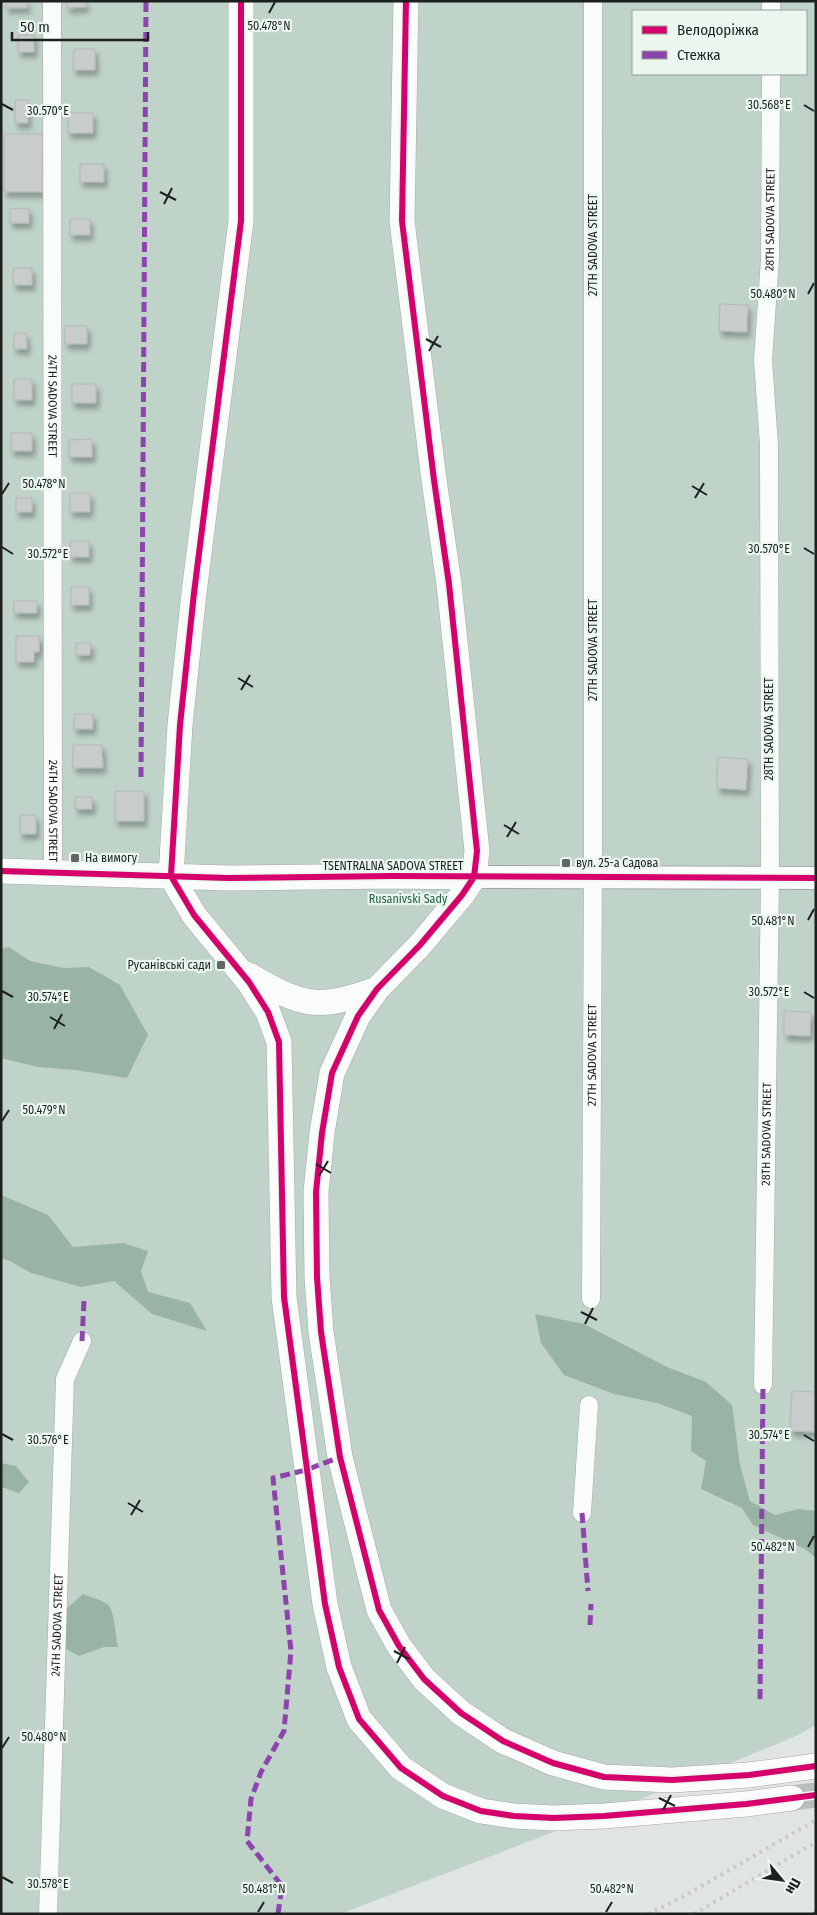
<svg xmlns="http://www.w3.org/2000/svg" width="817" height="1915" viewBox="0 0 817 1915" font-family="'Fira Sans Condensed',sans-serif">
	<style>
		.green { fill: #c0d3c8; fill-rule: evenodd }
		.water { fill: #99b3a4 }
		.building { fill: #c9cccd; stroke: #b3b6b7; filter: url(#shadow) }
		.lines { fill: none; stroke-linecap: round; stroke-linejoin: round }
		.secondary-tunnel { stroke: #b9bebb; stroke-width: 25; stroke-dasharray: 25 12; stroke-linecap: butt }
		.minor-casing { stroke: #a4a8a6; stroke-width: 19 }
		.tertiary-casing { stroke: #a4a8a6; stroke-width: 24 }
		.secondary-casing { stroke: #a4a8a6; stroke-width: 26 }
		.minor { stroke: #fafbfb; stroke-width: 18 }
		.tertiary { stroke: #fafbfb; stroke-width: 22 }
		.secondary { stroke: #fafbfb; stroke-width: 25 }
		.rail { stroke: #c7c9c8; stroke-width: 4; stroke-dasharray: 2.5 5; stroke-linecap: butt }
		.quiet { stroke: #8e44ad; stroke-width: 5; stroke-dasharray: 10 5; stroke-linecap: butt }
		.cycleway-casing { stroke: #eaf6ee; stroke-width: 9 }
		.cycleway { stroke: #d6006c; stroke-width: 6 }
		.ticks { fill: none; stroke: #1d211e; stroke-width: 2 }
		.poi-dot { fill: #616663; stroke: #eaf6ee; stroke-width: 2 }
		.labels { text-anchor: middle; stroke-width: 4.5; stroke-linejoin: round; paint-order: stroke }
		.street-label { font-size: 12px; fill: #1d211e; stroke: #eaf6ee }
		.poi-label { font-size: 12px; fill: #1d211e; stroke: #eaf6ee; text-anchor: start }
		.park-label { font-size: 12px; fill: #236043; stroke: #eaf6ee }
		.ticks-label { font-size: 12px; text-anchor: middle; fill: #1d211e; stroke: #eaf6ee; stroke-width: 4.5; stroke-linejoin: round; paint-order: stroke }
	</style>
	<defs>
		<filter id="shadow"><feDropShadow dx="3" dy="5.5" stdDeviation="2.5" flood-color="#0004"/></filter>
	</defs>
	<rect width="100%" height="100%" fill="#e0e5e2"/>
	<path class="green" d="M1,1H816V1725L794,1737L653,1794L340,1914H1ZM633,11H806V74H633Z"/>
	<path class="water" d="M9,947L30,961L64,968L89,967L120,985L148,1035L127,1078L75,1070L38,1067L1,1058V949Z
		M1,1195L48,1215L73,1247L123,1243L148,1251L141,1271L148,1292L190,1303L207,1331L152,1314L114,1281L81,1287L31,1273L10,1261L1,1258Z
		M535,1314L584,1324L667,1367L706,1382L732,1405L740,1465L750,1501L775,1515L798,1509L816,1511V1558L805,1549L753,1525L742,1508L701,1489L706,1461L691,1451L692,1416L657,1403L614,1394L564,1375L541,1343Z
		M1,1463L16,1466L29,1482L19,1493L1,1487Z
		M83,1594C90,1597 102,1600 108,1605C114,1609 116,1638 118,1647H104L79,1656L57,1644L64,1611Z"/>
	<path class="building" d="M6,1H27V8H6Z
		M67,1H86V7L67,8Z
		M18,35H34V52H18Z
		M74,49H95V70H73Z
		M15,100H28V123H15Z
		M68,113H93V133H68Z
		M4,134H43V192H4Z
		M80,164H104V182H80Z
		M29,208V223H10V209Z
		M70,219H90V235H70Z
		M13,268H32V285H13Z
		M720,304L748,305L747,332L719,331Z
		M65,326H87V344H65Z
		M14,333H26L27,349H14Z
		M14,379H32V400H14Z
		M72,384H96V403H72Z
		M11,433H32V451H11Z
		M92,439V457H69V440Z
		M70,493H90V512H70Z
		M16,498H32V512H16Z
		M70,541H89V557H70Z
		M71,587H89V605H71Z
		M14,601H37V613H14Z
		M16,636H40L39,652H34V662H16Z
		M76,643H91L90,655H76Z
		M74,714H93V729H74Z
		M73,745H102L103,768H73Z
		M718,757L748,759L746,790L717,788Z
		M115,791H144V821H115Z
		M75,797H92V809H75Z
		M20,815H36V834H20Z
		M784,1011L811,1012L810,1036L784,1035Z
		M792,1391L816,1392V1432L790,1431Z"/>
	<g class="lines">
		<path class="secondary-tunnel" d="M792,1798L816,1795"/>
		<g class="minor-casing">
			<g id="minor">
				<path id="s1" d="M52,1L53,872"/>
				<path d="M771,11V1"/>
				<path id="s2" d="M591,1299L593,858V1"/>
				<path id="s3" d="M763,1385L770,878L769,445L763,360L770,259L771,74"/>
				<path d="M582,1513L589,1405"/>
				<path id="s4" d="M48,1914L65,1379L82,1341"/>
			</g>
		</g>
		<g class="tertiary-casing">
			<path id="tertiary" d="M474,877L816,878"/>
		</g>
		<g class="secondary-casing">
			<path id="secondary" d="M241,1V221L194,593L180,725L171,876L194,915L249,982L268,1012L279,1042L284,1297L325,1604L339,1667L359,1719L401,1768L443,1796L481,1811L514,1816L554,1818L604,1816L746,1804L792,1798
				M406,1L402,221L434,480L449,584L477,851L474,877L462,895L420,945L377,989L358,1016L332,1073L322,1133L316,1192L317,1277L321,1332L340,1457L379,1610L399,1646L424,1679L461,1713L503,1741L553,1763L604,1777L672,1780L749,1775L816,1766
				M1,871L228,878L392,876L474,877
				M247,974C302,1006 316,1011 377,989"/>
		</g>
		<use href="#minor" class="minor"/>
		<use href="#tertiary" class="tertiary"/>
		<use href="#secondary" class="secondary"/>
		<path class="rail" d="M648,1914L681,1898L816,1820
			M694,1914L816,1842"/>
		<path class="quiet" d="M141,777L146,1
			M82,1341L84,1301
			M582,1513L588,1591
			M590,1625L591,1604
			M760,1699L763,1385
			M278,1914L282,1886L247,1841L251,1799L261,1772L284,1731L291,1651L273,1478L306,1470L340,1457
			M815,1914L816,1913"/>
		<g class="cycleway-casing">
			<path id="cycleway" d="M241,1V221L194,593L180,725L171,876L194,915L249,982L268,1012L279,1042L284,1297L325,1604L339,1667L359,1719L401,1768L443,1796L481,1811L514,1816L554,1818L604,1816L746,1804L816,1795
				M406,1L402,221L434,480L449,584L477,851L474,877L462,895L420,945L377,989L358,1016L332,1073L322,1133L316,1192L317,1277L321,1332L340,1457L379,1610L399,1646L424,1679L461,1713L503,1741L553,1763L604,1777L672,1780L749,1775L816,1766
				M1,871L228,878L392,876L816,878"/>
		</g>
		<use href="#cycleway" class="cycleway"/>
	</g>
	<path class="ticks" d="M269,13L275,2M2,104L13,110M804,105L814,111M160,192L176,200M164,204L172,188M808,294L814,283M426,339L441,347M429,351L438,336M692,486L707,495M2,494L9,483M695,498L704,483M2,547L13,554M804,548L814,554M238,678L253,687M241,690L250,675M504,825L519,834M507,837L516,822M808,920L814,909M2,991L13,997M804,992L814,998M50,1017L65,1026M54,1029L62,1014M2,1121L9,1110M316,1164L331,1173M319,1176L328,1161M581,1312L597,1320M585,1324L593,1308M2,1434L13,1440M804,1435L814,1441M128,1503L143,1512M131,1515L140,1500M808,1547L814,1536M394,1651L409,1659M397,1663L405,1647M2,1748L9,1737M659,1798L675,1806M663,1810L671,1795M2,1877L13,1883M258,1912L264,1902M606,1912L612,1902"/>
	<g class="poi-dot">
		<rect x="70" y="853" width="10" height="10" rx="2.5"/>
		<rect x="561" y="858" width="10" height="10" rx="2.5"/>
		<rect x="216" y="960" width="10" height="10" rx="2.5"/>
	</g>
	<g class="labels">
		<g class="street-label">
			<text dy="4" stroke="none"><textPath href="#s3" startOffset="1166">28TH SADOVA STREET</textPath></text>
			<text transform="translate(593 245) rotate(-90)" y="4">27TH SADOVA STREET</text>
			<text dy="4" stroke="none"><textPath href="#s1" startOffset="405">24TH SADOVA STREET</textPath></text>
			<text transform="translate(593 650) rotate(-90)" y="4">27TH SADOVA STREET</text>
			<text transform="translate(769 729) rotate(-90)" y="4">28TH SADOVA STREET</text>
			<text dy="4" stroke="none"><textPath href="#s1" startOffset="810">24TH SADOVA STREET</textPath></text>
			<text x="393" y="870">TSENTRALNA SADOVA STREET</text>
			<text dy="4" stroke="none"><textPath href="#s2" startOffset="244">27TH SADOVA STREET</textPath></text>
			<text dy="4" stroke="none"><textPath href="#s3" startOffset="251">28TH SADOVA STREET</textPath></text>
			<text dy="4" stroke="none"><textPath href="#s4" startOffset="289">24TH SADOVA STREET</textPath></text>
		</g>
		<g class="poi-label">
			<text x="85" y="862">На вимогу</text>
			<text x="576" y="867">вул. 25-а Садова</text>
			<text x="211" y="969" text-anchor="end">Русанівські сади</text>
		</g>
		<g class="park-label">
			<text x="408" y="903">Rusanivski Sady</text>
		</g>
	</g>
	<g class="ticks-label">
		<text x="269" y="30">50.478°N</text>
		<text x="769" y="109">30.568°E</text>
		<text x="48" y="115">30.570°E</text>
		<text x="773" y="298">50.480°N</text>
		<text x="44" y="488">50.478°N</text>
		<text x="769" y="553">30.570°E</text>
		<text x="48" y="558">30.572°E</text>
		<text x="773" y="925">50.481°N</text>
		<text x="769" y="996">30.572°E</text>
		<text x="48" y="1001">30.574°E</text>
		<text x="44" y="1114">50.479°N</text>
		<text x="769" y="1439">30.574°E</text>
		<text x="48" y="1444">30.576°E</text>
		<text x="773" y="1551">50.482°N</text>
		<text x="44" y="1741">50.480°N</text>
		<text x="48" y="1888">30.578°E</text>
		<text x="264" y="1893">50.481°N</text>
		<text x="612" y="1893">50.482°N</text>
	</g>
	<rect width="817" height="1915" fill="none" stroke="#1d211e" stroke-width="5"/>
	<rect x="632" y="10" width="175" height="65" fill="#eaf6ee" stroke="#98a19b"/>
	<rect x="642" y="26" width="25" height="8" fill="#d6006c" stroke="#98a19b"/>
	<text x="677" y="35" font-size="15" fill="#1d211e">Велодоріжка</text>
	<rect x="642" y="51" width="25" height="8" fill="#8e44ad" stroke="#98a19b"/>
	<text x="677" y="60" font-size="15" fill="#1d211e">Стежка</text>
	<g transform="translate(782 1880) rotate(119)" stroke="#eaf6ee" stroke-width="4" paint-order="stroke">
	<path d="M0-4L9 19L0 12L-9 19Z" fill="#1d211e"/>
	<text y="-8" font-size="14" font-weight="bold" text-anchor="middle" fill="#1d211e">Пн</text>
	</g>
	<path d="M12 32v8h136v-8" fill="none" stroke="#1d211e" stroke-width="2.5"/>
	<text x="20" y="32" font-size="15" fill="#1d211e" stroke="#eaf6ee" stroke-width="4" paint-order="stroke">50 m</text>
</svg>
